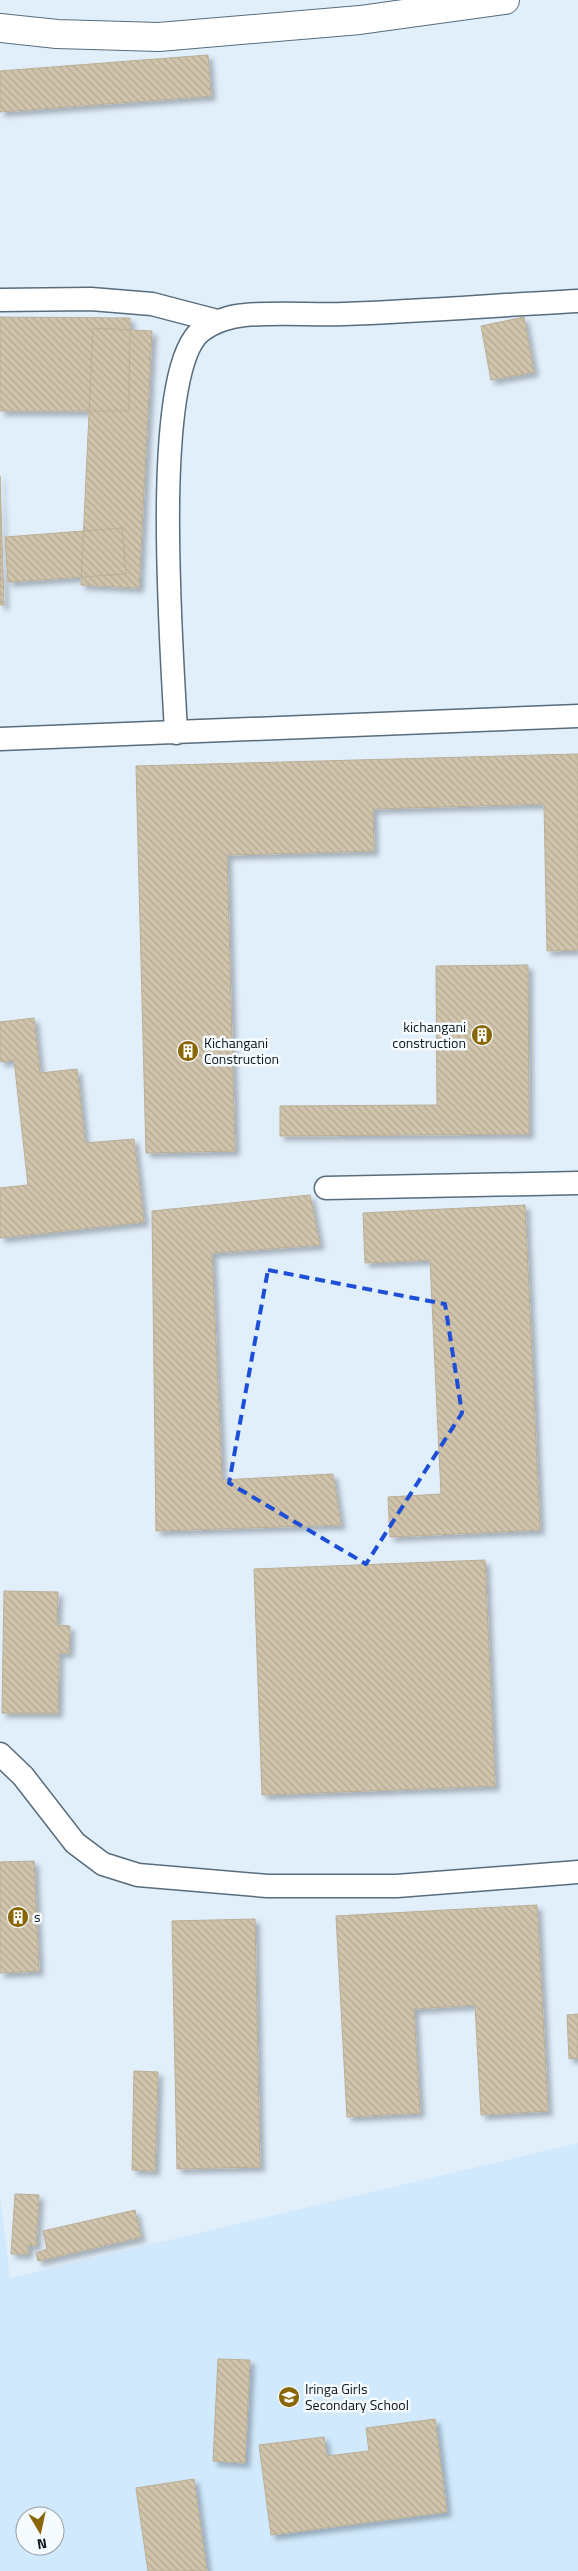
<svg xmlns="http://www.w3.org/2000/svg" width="578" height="2571" viewBox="0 0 578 2571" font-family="'Titillium Web',sans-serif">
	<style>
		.built { fill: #d0e9fc; fill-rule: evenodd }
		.building { fill: url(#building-back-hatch); stroke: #baae96; filter: url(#shadow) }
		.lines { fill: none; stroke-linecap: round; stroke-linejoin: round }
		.service-casing { stroke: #576c7c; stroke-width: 25 }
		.minor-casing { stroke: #576c7c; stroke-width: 30 }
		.service { stroke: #fff; stroke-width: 22 }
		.minor { stroke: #fff; stroke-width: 28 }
		.marked { fill: none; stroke: #1d4ed8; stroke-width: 4; stroke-dasharray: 10 6; stroke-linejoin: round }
		.labels { text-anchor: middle; stroke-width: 5; stroke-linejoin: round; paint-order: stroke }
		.poi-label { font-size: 14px; fill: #0d151c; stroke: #f6fbff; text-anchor: start }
	</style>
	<defs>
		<pattern id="building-back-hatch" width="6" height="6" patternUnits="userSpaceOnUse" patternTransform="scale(1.25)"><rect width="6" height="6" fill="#d1c4ac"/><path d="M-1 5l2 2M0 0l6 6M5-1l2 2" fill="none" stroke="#b2a893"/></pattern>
		<filter id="shadow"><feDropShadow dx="4.5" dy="4.5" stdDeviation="2.5" flood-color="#0004"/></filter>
	</defs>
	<rect width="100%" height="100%" fill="#e1effb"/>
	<path class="built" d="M578,2143V2571H0V2196L10,2278ZM25,2516H55V2546H25Z"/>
	<path class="building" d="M208,55L211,96L0,112V71Z
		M0,317L130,318L129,411H0Z
		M524,317L534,372L491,380L481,326Z
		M93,328L152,331L139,588L81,585Z
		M0,476L4,605H0Z
		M122,528L126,574L8,582L5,537Z
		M578,754V950L547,951L544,804L373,809L374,851L227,855L235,1151L146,1153L136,766Z
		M528,965L529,1134L280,1136V1106L437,1105L436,966Z
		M34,1018L40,1073L77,1069L85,1143L134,1139L144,1222L0,1238V1188L28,1185L14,1060L0,1062V1022Z
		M310,1195L320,1245L212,1253L222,1480L333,1474L341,1525L156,1531L152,1211Z
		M525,1205L540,1530L390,1537L388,1497L441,1494L430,1260L365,1263L363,1213Z
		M485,1560L495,1786L262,1795L254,1569Z
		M4,1591L58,1592L57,1625L70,1626L69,1653H59L58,1713H2Z
		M34,1861L39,1971L0,1973V1862Z
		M537,1905L548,2111L481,2115L475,2005L414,2009L420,2113L347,2117L336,1916Z
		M255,1919L260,2167L177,2169L172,1921Z
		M578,2014V2058L569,2059L567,2015Z
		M134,2071L158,2072L155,2171L132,2170Z
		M15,2194L39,2195L36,2246L28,2245V2254H11Z
		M135,2210L141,2237L38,2261L36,2253L47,2249L43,2231Z
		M218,2359L250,2360L245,2463L213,2461Z
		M435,2419L447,2512L271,2535L259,2445L324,2437L327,2456L369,2451L366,2428Z
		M194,2479L207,2571H148L136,2488Z"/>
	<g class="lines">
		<g class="service-casing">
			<path id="service" d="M0,300L91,299L152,304L217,321
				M176,733C173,661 149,373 201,331C213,322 230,316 245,315C278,312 312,315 344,314C422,311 500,305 578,301
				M0,739L578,716
				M326,1188L578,1183
				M0,1754L23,1776L75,1843L103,1864L138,1875L267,1886H397L578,1872"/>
		</g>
		<g class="minor-casing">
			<path id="minor" d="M0,28L57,34L159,37L360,20L505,0"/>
		</g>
		<use href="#service" class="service"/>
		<use href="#minor" class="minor"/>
	</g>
	<path class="marked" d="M268,1270L445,1304L462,1413L366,1564L229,1483Z"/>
	<defs>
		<g id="building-disc" transform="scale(1.125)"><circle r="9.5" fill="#8a6706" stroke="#f6fbff"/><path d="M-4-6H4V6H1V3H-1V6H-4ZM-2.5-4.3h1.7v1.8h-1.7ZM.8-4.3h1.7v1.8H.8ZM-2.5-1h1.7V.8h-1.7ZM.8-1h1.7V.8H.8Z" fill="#fff"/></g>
		<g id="school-disc" transform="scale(1.125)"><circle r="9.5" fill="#8a6706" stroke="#f6fbff"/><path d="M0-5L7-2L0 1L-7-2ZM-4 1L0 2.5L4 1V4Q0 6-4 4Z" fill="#fff"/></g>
	</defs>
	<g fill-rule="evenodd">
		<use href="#building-disc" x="482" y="1035"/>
		<use href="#building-disc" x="188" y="1051"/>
		<use href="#building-disc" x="18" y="1917"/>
		<use href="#school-disc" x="289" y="2397"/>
	</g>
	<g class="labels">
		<g class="poi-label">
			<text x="466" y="1032" text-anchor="end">kichangani<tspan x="466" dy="16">construction</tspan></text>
			<text x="204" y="1048">Kichangani<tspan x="204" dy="16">Construction</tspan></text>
			<text x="34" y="1922">s</text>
			<text x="305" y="2394">Iringa Girls<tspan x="305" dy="16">Secondary School</tspan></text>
		</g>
	</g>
	<g transform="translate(40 2531) rotate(171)"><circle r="24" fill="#f6fbff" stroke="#999fa4"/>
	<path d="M0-4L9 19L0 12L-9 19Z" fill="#8a6706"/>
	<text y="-8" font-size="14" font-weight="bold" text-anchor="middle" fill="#0d151c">N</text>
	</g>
</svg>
